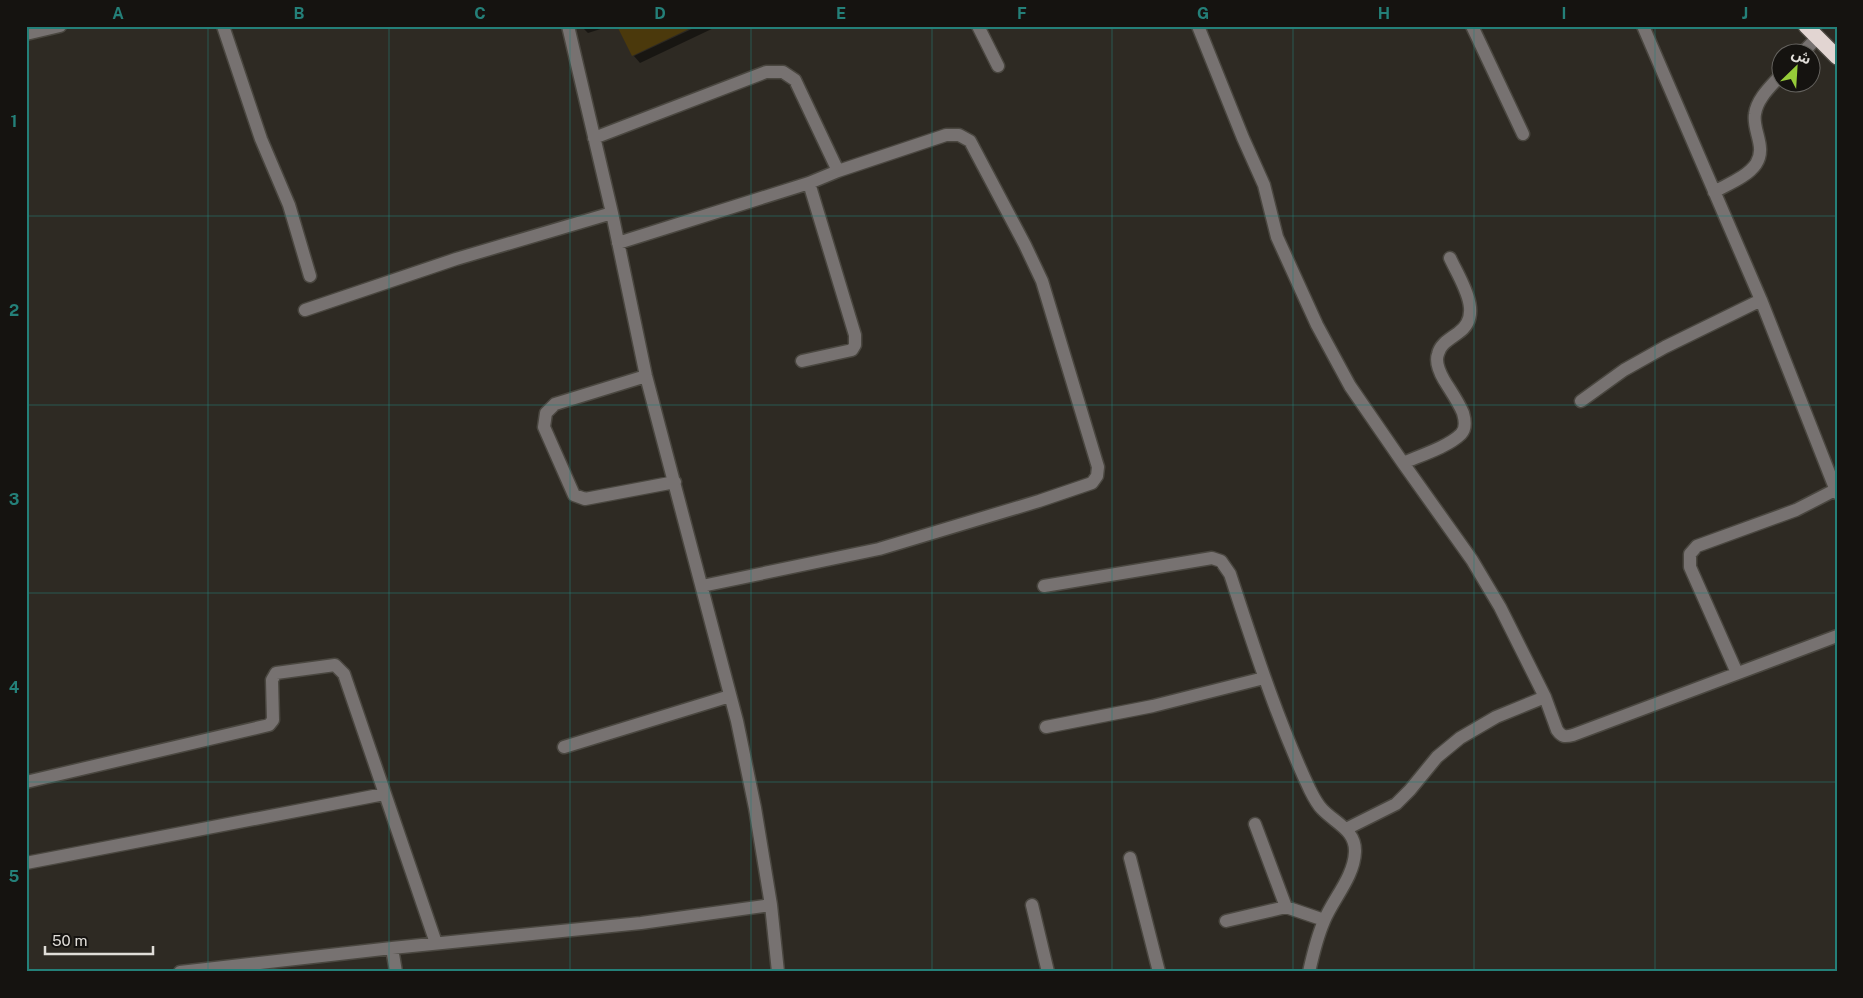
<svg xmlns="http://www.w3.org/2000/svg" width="1863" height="998" viewBox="0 0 1863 998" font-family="'Public Sans','Noto Sans Arabic',sans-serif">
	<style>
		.shadow { fill: #0007 }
		.building { fill: #4b390c }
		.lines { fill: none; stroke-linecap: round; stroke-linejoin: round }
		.minor-casing { stroke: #4a4740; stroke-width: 15 }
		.highway-casing { stroke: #4a4740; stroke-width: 18 }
		.minor { stroke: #777271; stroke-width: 12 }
		.highway { stroke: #e2d5d2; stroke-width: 15 }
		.grid { fill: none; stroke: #248079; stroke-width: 1; stroke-opacity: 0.55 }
		.neatline { fill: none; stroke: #248079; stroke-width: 2 }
		.grid-label { font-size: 16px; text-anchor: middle; font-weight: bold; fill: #248079 }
	</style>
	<rect width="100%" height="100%" fill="#2e2a23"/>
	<path class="shadow" d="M26,26H78L34,36L26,40Z
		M581,26H610L588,33Z
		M698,26H718L640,63L634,56Z"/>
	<path class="building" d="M617,26H695L632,56Z"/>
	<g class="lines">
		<g class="minor-casing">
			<path id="minor" d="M223,26L261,139L289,205L310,276
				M568,26L612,213L646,376L737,721L755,808L771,905L778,972
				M978,26L998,66
				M1198,26L1243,138L1264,185L1277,237L1317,325L1350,386L1403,463L1472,560L1500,607L1545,697L1557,730C1562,737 1565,737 1573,735L1837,636
				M1472,26L1523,134
				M1643,26L1761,300L1837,493
				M26,34L60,26
				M1803,52L1817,38
				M594,138L766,72H783L795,80L838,171
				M1714,192C1728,184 1747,177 1756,164C1767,147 1752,130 1755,114C1757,99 1770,87 1780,76
				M618,243L809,183L838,171L946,135H959L970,141L1025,245L1042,281L1098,467L1097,476L1092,483L1039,501L879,549L702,586
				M305,310L456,259L612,213
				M802,361L852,350L855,345V335L809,183
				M646,376L555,404L546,413L544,427L574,495L585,499L675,482
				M1581,401L1624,370L1665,347L1761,300
				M1403,463C1419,456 1448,447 1461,434C1466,429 1465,420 1463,413C1458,401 1450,390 1444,380C1440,373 1435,362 1438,354C1440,344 1450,339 1458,333C1485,315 1460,280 1450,258
				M1044,586L1212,558L1221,561L1230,574C1254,647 1277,720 1310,790C1313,796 1317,804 1322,809C1335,823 1356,830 1355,852C1354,877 1333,899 1324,921C1317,937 1313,954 1309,972
				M1737,673L1690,567V554L1697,546L1796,510L1835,490
				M1046,727L1153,706L1264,678
				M564,747L730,696
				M26,782L269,725L273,720L272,680L276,673L335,665L344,674L436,943
				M1255,824L1286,907
				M1346,829L1396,804L1410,790L1437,757L1460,738L1496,717L1545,697
				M1130,858L1159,972
				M26,863L384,794
				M1032,905L1048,972
				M1226,921L1286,907L1324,920
				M392,948L396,972
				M180,972L392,948L641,923L771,905"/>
		</g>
		<g class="highway-casing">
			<path id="highway" d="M1806,26L1837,57"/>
		</g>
		<use href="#minor" class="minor"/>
		<use href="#highway" class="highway"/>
	</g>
	<path class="grid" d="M208,26V972M389,26V972M570,26V972M751,26V972M932,26V972M1112,26V972M1293,26V972M1474,26V972M1655,26V972M26,216H1837M26,405H1837M26,593H1837M26,782H1837"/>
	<rect width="1863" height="998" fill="none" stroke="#151310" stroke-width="55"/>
	<g transform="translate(1796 68) rotate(25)"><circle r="24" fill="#151310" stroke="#666460"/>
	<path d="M0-4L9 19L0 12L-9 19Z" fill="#96cc39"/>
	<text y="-8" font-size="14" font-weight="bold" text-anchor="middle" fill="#e0ddd8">ش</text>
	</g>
	<path d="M45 946v8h108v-8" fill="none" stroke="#e0ddd8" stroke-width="2.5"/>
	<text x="52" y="946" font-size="15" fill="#e0ddd8" stroke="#151310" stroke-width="4" paint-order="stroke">50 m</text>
	<rect x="28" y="28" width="1808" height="942" class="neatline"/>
	<g class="grid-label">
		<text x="118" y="19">A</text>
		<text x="299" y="19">B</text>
		<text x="480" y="19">C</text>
		<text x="660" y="19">D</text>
		<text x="841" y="19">E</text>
		<text x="1022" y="19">F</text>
		<text x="1203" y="19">G</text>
		<text x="1384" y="19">H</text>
		<text x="1564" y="19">I</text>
		<text x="1745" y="19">J</text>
		<text x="14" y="127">1</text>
		<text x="14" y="316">2</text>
		<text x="14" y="505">3</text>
		<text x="14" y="693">4</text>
		<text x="14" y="882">5</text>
	</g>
</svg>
